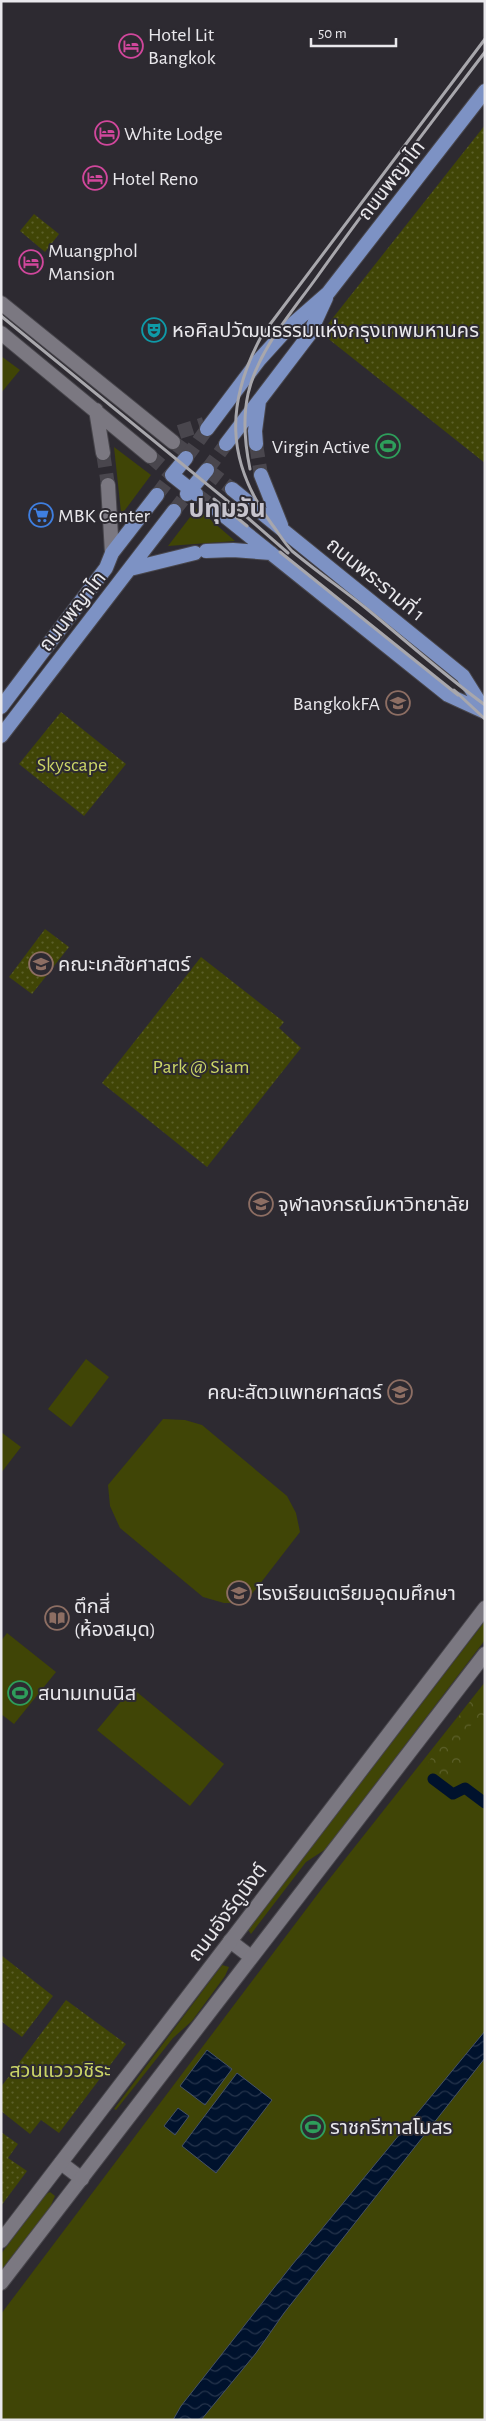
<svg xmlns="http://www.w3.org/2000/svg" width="486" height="2421" viewBox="0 0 486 2421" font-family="'Alegreya Sans','Noto Sans Thai',sans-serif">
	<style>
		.grass { fill: #404506 }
		.forest { fill: url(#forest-crowns) }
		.park { fill: url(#park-dots) }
		.water { fill: url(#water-waves); stroke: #465266 }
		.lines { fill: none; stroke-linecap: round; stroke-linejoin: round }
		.canal { stroke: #00122d; stroke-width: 11 }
		.secondary-tunnel { stroke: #49464d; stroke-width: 14; stroke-dasharray: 14 7; stroke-linecap: butt }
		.primary-tunnel { stroke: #49464d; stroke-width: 14; stroke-dasharray: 14 7; stroke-linecap: butt }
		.tertiary-casing { stroke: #48464c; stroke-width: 16 }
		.secondary-casing { stroke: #48464c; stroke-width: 16 }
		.primary-casing { stroke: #48464c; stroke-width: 16 }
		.tertiary { stroke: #7b7881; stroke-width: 14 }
		.secondary { stroke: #7b7881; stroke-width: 14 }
		.primary { stroke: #7d92c4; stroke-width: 14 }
		.rail { stroke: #a8a7ac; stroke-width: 3 }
		.labels { text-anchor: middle; stroke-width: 4; stroke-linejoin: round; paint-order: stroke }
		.poi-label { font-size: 20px; fill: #e9e8ec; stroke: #2d2a31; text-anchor: start }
		.street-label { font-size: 20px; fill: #e9e8ec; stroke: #2d2a31 }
		.park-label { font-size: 20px; fill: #cbd567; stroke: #2d2a31 }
		.district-label { font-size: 25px; font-weight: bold; fill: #c7c4cd; stroke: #2d2a31 }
	</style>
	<defs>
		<pattern id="forest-crowns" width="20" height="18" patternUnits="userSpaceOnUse" patternTransform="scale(1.25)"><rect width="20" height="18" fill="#404506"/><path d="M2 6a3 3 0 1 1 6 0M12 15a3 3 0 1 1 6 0" fill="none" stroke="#5c602a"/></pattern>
		<pattern id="park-dots" width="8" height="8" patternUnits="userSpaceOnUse" patternTransform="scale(1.25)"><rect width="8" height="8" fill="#404506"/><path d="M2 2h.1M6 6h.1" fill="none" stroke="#5c602a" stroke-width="1.8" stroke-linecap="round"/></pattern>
		<pattern id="water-waves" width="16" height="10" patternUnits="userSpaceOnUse" patternTransform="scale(1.25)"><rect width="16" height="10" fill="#00122d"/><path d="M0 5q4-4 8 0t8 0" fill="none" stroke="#25344c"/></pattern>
	</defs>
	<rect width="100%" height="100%" fill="#2d2a31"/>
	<path class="grass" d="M1,356L20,370L1,393Z
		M114,447L151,475L125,510L121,512Z
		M197,508L235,541L168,546Z
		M86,1359L109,1377L71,1427L48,1409Z
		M163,1419L185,1420L202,1425L287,1496L296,1513L300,1532L245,1603H224L203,1597L120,1528L110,1506L108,1485Z
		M1,1432L21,1447L1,1473Z
		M485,1621V1640L326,1849L306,1862L251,1934L248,1930Z
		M7,1633L56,1672L14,1724L1,1714V1641Z
		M485,1682V2420H1V2314L323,1887Z
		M132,1688L224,1764L190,1806L97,1730Z
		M222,1965L229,1967L225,1976L192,2021L173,2038L116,2110L114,2109Z
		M50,2192L55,2196L49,2210L1,2272V2254L46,2194Z"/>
	<path class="forest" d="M485,1695V1717C471,1722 459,1735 458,1750L464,1755L461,1761L463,1775L427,1776L423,1771L447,1732L473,1698Z"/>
	<path class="park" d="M485,125V463L321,333Z
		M34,214L59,234L45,252L20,231Z
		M61,712L126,764L84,816L19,764Z
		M45,929L69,947L32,994L9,977Z
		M201,957L284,1022L279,1028L301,1048L207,1167L102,1083Z
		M1,1955L53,1996L22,2037L1,2021Z
		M66,2000L126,2044L59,2133L41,2120L30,2134L1,2111V2087Z
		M1,2132L18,2144L8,2158L27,2171L1,2206Z"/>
	<path class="water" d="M485,2031V2058L284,2313L256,2353L201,2420H173L181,2406L292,2265Z
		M207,2050L232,2069L205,2105L180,2086Z
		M237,2073L272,2100L216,2173L182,2146Z
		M178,2108L189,2116L175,2135L164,2126Z"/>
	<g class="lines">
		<path class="canal" d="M433,1779L453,1794L465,1788L485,1803"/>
		<path class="secondary-tunnel" d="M179,432L204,424
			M173,442L189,454
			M103,453L108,485
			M150,456L172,475"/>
		<path class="primary-tunnel" d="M256,444L261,475
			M186,458L207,429
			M207,470L226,444
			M209,471L232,489
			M196,494L217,510
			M157,495L172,475
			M174,511L187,494"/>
		<g class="tertiary-casing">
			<path id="tertiary" d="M230,1941L251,1957
				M61,2163L82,2179"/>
		</g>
		<g class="secondary-casing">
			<path id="secondary" d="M1,303L173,442
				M1,333L150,456
				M96,410L103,453
				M108,485L112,553
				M1,2241L485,1608
				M1,2283L485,1654"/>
		</g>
		<g class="primary-casing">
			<path id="primary" d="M207,429L259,360L288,328L328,293L485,91
				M226,444L309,335L326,298
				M256,444L255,431L259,401
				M186,458L172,475L196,494
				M261,475L281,525
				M232,489L463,676L485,711
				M187,494L207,470
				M217,510L448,695L485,712
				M206,551L233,550L271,553
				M130,569L195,553
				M1,707L106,568L112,553L157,495
				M1,736L174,511"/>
		</g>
		<use href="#tertiary" class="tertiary"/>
		<use href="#secondary" class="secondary"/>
		<use href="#primary" class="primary"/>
		<path class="rail" d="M485,39L262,335C226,402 225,460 271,523C278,532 284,543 292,551C316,571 342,589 367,609C406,641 444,675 485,705
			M1,316L241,512L288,553
			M250,469C245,445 243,417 248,394C258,350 292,312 317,277C371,201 428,127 485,52
			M214,499L247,526
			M280,552L458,695
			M454,690L485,719"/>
	</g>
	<defs>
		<g id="hotel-ring" transform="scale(1.25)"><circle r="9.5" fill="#2d2a31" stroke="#d1479c" stroke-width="1.5"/><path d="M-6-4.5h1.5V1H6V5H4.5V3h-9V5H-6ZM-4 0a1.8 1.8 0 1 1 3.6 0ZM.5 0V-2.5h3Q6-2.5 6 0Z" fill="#d1479c"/></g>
		<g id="theatre-ring" transform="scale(1.25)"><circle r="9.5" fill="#2d2a31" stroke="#0f9aa8" stroke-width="1.5"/><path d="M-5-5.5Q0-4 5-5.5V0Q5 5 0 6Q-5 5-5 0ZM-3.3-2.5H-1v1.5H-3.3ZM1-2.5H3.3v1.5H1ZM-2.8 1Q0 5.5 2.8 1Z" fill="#0f9aa8"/></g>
		<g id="stadium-ring" transform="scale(1.25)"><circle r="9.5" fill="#2d2a31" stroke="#2e9e5b" stroke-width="1.5"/><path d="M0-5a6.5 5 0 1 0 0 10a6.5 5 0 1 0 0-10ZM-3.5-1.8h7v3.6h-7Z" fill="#2e9e5b"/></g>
		<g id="supermarket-ring" transform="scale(1.25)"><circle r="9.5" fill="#2d2a31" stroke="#3f7fe0" stroke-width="1.5"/><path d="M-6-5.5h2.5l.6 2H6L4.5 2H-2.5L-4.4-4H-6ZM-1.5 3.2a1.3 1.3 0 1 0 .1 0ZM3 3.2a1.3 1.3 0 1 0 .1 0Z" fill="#3f7fe0"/></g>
		<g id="university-ring" transform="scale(1.25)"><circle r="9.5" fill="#2d2a31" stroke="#8d6e63" stroke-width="1.5"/><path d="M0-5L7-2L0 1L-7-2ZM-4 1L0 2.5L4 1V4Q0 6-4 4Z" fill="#8d6e63"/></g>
		<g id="school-ring" transform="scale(1.25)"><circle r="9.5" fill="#2d2a31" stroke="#8d6e63" stroke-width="1.5"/><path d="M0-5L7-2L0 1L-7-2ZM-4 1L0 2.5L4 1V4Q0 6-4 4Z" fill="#8d6e63"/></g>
		<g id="library-ring" transform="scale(1.25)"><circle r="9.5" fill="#2d2a31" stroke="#8d6e63" stroke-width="1.5"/><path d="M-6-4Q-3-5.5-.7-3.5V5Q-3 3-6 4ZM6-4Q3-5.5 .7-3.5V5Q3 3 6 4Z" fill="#8d6e63"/></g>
	</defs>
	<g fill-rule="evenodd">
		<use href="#hotel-ring" x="131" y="46"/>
		<use href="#hotel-ring" x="107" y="133"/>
		<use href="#hotel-ring" x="95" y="178"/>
		<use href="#hotel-ring" x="31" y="262"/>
		<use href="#theatre-ring" x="154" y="330"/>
		<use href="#stadium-ring" x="388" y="446"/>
		<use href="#supermarket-ring" x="41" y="515"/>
		<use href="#university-ring" x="398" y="703"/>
		<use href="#university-ring" x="41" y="964"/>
		<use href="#university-ring" x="261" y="1204"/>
		<use href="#university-ring" x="400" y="1392"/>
		<use href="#school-ring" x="239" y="1593"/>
		<use href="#library-ring" x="57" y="1618"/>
		<use href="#stadium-ring" x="20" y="1693"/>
		<use href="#stadium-ring" x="313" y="2127"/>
	</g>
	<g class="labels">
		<g class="poi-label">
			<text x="148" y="41">Hotel Lit<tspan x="148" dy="23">Bangkok</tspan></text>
			<text x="124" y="140">White Lodge</text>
			<text x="112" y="185">Hotel Reno</text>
			<text x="48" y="257">Muangphol<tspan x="48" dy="23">Mansion</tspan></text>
			<text x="172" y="337">หอศิลปวัฒนธรรมแห่งกรุงเทพมหานคร</text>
			<text x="370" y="453" text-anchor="end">Virgin Active</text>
			<text x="58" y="522">MBK Center</text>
			<text x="380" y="710" text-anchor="end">BangkokFA</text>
			<text x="58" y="971">คณะเภสัชศาสตร์</text>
			<text x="278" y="1211">จุฬาลงกรณ์มหาวิทยาลัย</text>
			<text x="382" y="1399" text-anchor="end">คณะสัตวแพทยศาสตร์</text>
			<text x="256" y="1600">โรงเรียนเตรียมอุดมศึกษา</text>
			<text x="74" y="1613">ตึกสี่<tspan x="74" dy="23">(ห้องสมุด)</tspan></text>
			<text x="38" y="1700">สนามเทนนิส</text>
			<text x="330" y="2134">ราชกรีฑาสโมสร</text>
		</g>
		<g class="street-label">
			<text transform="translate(391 180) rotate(-52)" y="7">ถนนพญาไท</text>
			<text transform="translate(376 579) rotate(39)" y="7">ถนนพระรามที่ 1</text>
			<text transform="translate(72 611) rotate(-52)" y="7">ถนนพญาไท</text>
			<text transform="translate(227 1912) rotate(-53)" y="7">ถนนอังรีดูนังต์</text>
		</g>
		<g class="park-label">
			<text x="72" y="771">Skyscape</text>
			<text x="201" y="1073">Park @ Siam</text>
			<text x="60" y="2077">สวนแวววชิระ</text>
		</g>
		<g class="district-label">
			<text x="227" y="517">ปทุมวัน</text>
		</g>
	</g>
	<rect width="486" height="2421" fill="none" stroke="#e9e8ec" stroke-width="5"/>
	<path d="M311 38v8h85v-8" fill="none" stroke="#e9e8ec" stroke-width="2.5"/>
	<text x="318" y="38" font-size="15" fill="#e9e8ec" stroke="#2d2a31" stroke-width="4" paint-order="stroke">50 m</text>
</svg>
